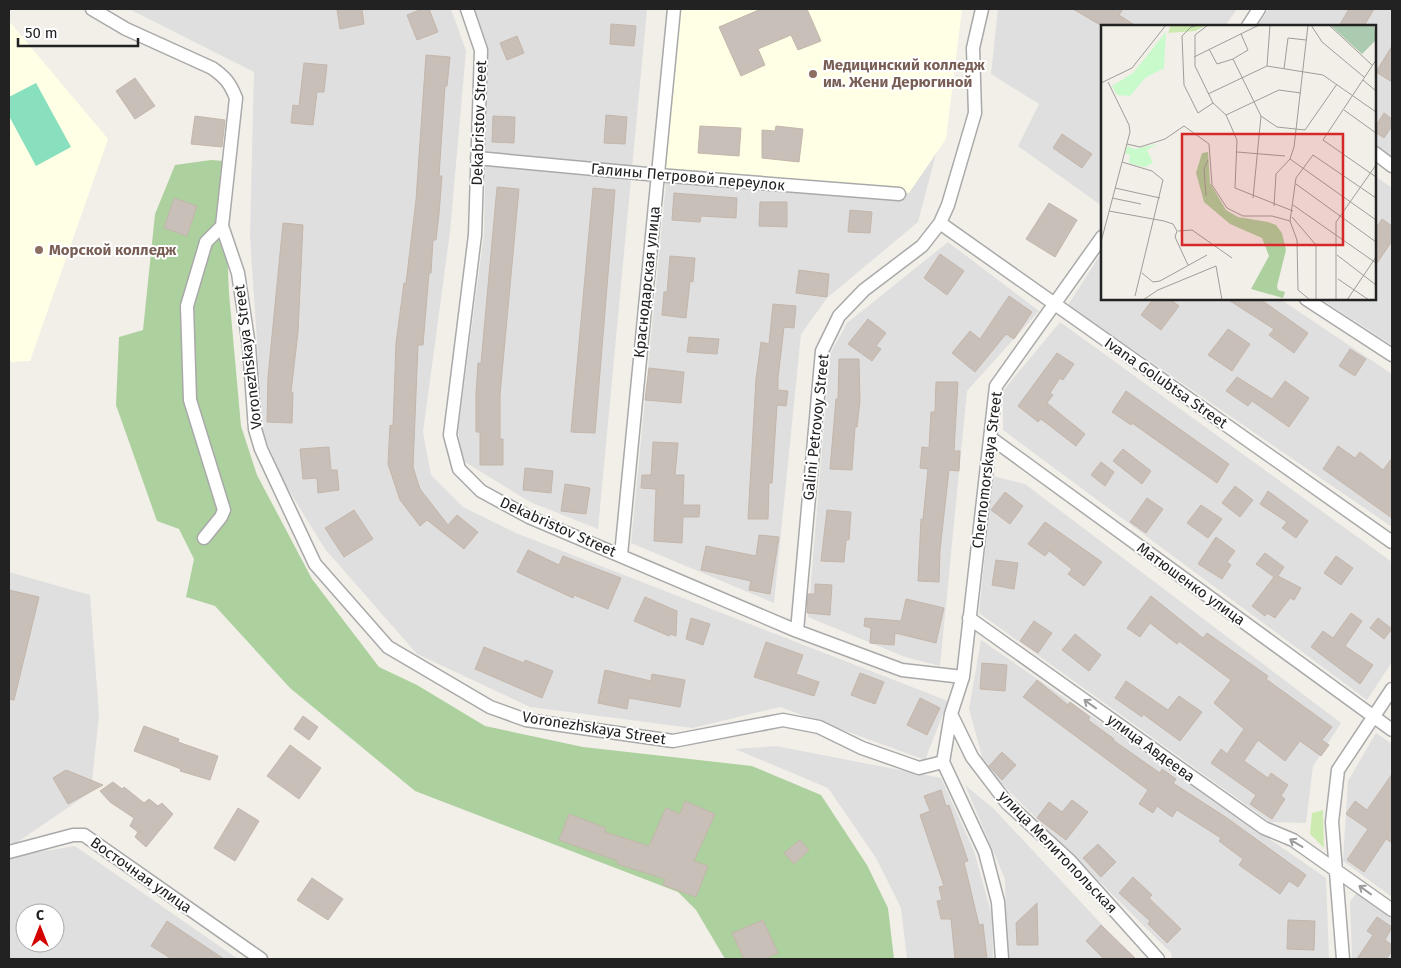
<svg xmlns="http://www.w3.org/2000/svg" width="1401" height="968" viewBox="0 0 1401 968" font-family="'Fira Sans',sans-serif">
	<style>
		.residential { fill: #e0dfdf; fill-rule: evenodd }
		.education { fill: #ffffe5 }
		.grass { fill: #cdebb0 }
		.forest { fill: #add19e }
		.pitch { fill: #88e0be }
		.building { fill: #c7bfb8; stroke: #c4b6ab }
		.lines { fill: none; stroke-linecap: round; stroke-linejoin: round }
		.street-casing { stroke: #a9a9a9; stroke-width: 15 }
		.street { stroke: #fff; stroke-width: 12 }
		.oneway { stroke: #9c9c9c }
		.education-dot { fill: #8d6e63; stroke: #fff; stroke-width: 2 }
		.labels { text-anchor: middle; stroke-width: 4; stroke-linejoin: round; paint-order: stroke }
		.education-label { font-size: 15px; font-weight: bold; fill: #785e54; stroke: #fff; text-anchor: start }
		.street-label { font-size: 15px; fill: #222; stroke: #fff }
		.inset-road { fill: none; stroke: #9f9d99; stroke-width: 1 }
		.view { fill: #d62828; fill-opacity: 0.15; stroke: #d62828; stroke-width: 2.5 }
		.inset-edge { fill: none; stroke: #222; stroke-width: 2.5 }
	</style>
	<rect width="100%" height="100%" fill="#f2efe9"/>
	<path class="residential" d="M129,9H451L466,51L450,232L423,432L431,475L463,507L516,533L948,701L925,760L780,707L692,728L530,707L417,654L325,549L283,481L263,432L250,236L254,72Z
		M475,9H647L598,529L530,502L462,460L458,431L484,234L488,47Z
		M683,9L949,105L918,222L827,298L801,334L774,603L631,543Z
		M998,9H1237L1225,26H1102V206L1018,146L1039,104L991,74Z
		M1269,9H1392V159L1375,146V26H1257Z
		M1375,176L1392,188V345L1321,299H1375Z
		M948,242L1039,311L967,391L940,666L905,657L808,617L830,354L847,323Z
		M1102,252V299H1280L1392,374V527L1068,305Z
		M1060,322L1392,562V662L1367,700L1003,430V391Z
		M993,476L1025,484L1341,723L1313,766L1306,823L1270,822L979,613Z
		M9,572L90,595L99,715L91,792L16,843H9Z
		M981,640L1326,878L1329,959H1172L1171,953L985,767L969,709Z
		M1376,733L1392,744V897L1343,861L1348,781Z
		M776,746L941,778L974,851L992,916L993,959H907L901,908L876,858L828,788L735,749Z
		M965,785L994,809L1134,959H1007L1005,879Z
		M75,846L238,959H9V857ZM25,913H55V943H25Z
		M1357,892L1392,919V959H1352L1350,902Z"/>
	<path class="education" d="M679,9H962L946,139L909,193L663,170Z
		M9,21L108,139L30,361L9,362Z"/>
	<path class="grass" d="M1323,810L1324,848L1310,834L1312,813Z"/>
	<path class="forest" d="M211,160L223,161L229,293L241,426L257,475L312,579L379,667L417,685L485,726L583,747L752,766L821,795L867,865L888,908L894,959H725L696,910L678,892L415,791L290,688L215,606L186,597L194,559L179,529L157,521L116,405L119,337L143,330L155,214L175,165Z"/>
	<path class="pitch" d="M36,83L71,147L36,166L9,116V97Z"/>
	<path class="building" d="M337,9H362L364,24L340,29Z
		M422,9H429L438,32L417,40L407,15Z
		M761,9H807L821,41L798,50L791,35L758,49L765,65L741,76L719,27Z
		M1073,9H1123L1119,15L1136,26H1102Z
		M1349,9H1374L1364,26H1339Z
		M611,24L636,26L634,46L610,44Z
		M517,36L524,53L507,60L500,43Z
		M1392,46V82L1376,72Z
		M426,55L450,57L447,86H445L439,176H442L439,214L436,240H433L431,273H429L423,345H418L413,467L420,489L448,525L457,515L478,532L464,549L427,520L420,526L400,500L388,464L390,425L393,426L396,343L404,283H406L416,200Z
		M304,63L327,65L324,92H317L313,125L291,123L293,105L299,106Z
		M135,78L155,106L135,119L116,91Z
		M1384,113L1392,119V126L1384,138L1375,132V127Z
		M606,115L627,117L625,144L604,143Z
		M195,116L225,120L222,147L191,144Z
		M493,116L515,117L514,143L492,142Z
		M700,126L741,128L739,156L698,153Z
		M776,126L803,129L799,162L762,158V130L775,131Z
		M1062,134L1092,154L1082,168L1053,148Z
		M497,187L519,189L500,395V439H503V465H480V432H476V393L478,363H481Z
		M593,188L615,190L595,433L571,432Z
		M674,193L737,198L736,218L701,216L700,222L672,220Z
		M174,198L197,206L187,236L164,228Z
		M760,202H787V227L759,226Z
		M1049,203L1077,220L1055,257L1026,239Z
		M850,210L872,212L870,233L848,232Z
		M1382,219L1392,226V241L1375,266V229Z
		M283,223L303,225L298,332L291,392L293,393L292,423L267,422L268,377Z
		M940,254L964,271L947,295L924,278Z
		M670,256L695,258L693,282L690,281L686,318L662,315L664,292H667Z
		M799,270L829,274L827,297L796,293Z
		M1009,296L1032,312L1014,339L1006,334L975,372L952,353L970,331L980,339Z
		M1153,299H1170L1179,306L1161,330L1141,315Z
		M1227,299H1260L1308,333L1294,353L1269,335L1274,329Z
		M773,304L796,306L794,328L784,327L778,378V390L788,391L786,406L777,405L772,483H769L768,519H748L756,379L761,342L769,344Z
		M868,319L886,333L876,346L881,349L872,361L848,344Z
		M1228,329L1250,344L1232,371L1208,355Z
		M689,337L719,339L717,354L687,352Z
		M1350,349L1366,359L1355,376L1339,366Z
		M1057,353L1074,364L1063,380L1060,378L1050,393L1053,395L1047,403L1085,434L1076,446L1041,419L1038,422L1018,406Z
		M839,359H859L860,401L857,427H855L852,470L830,469L836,399H838Z
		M649,368L684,372L681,403L645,400Z
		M1237,377L1272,399L1285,381L1309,398L1289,427L1252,401L1248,406L1226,391Z
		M936,382H958L954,451H960L959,471L949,470L940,550L939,582L918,581L921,519H923L928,469L920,468L922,447L929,448L931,412H935Z
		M1126,391L1229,464L1217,483L1132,423L1131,425L1112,412Z
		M653,442L678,443L675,475H684L683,505H700L699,517H683L682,543L654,541L656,489L641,488L642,475H651Z
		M1338,446L1355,458L1360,452L1383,470L1392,458V518L1323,469Z
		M329,447L331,470H337L339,490L318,493L317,478L303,479L300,449Z
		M1123,449L1151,471L1142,484L1113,461Z
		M1101,462L1114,472L1105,486L1091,475Z
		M525,468L553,471L551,493L523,490Z
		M565,484L590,488L586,514L561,511Z
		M1235,486L1253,500L1240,517L1222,503Z
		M1268,491L1308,521L1296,538L1282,528L1287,522L1260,504Z
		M1005,492L1023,506L1010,524L991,510Z
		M1147,498L1163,509L1146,533L1130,522Z
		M1201,505L1222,519L1208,538L1187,523Z
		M354,510L373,539L344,557L325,528Z
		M827,510L851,512L849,540H846L844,562L821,561Z
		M1045,522L1102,562L1084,586L1068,574L1072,569L1049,551L1045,556L1028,544Z
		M759,535L779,537L770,594L749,590L751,581L701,570L706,546L756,556Z
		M1216,537L1235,551L1227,562L1231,565L1222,579L1198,564Z
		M528,550L559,565L563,556L621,578L608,609L574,595L573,598L517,572Z
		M1265,553L1284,567L1278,576L1301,588L1294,600L1290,598L1275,618L1267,613L1265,616L1252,606L1274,577L1256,564Z
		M1336,556L1353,568L1341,585L1324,573Z
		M996,560L1018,563L1014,589L992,585Z
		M815,584L832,585L830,615L807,613L808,594H815Z
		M9,590L39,597L14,700L9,699Z
		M1151,596L1203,638L1207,633L1268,676L1266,679L1332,727L1322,740L1329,745L1321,756L1300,741L1285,761L1258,740L1244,761L1268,778L1271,773L1288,785L1281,796L1285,799L1272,819L1250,804L1256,795L1211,763L1221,749L1227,754L1244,729L1214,703L1231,680L1179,641L1177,644L1150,623L1140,637L1127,628Z
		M645,597L677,611L676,636L670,634L669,636L634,621Z
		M906,599L944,608L936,643L895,633L894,645L870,643L871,628L864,626L865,618L901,621Z
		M1351,613L1362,621L1345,646L1373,665L1360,684L1311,647L1323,631L1333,638Z
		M691,618L710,624L703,645L686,639Z
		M1378,618L1392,629L1384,639L1370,628Z
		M1034,621L1052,633L1038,653L1020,641Z
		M1075,634L1101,655L1089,671L1062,650Z
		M766,642L803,655L796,674L819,682L814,696L754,677Z
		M484,647L524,663L525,660L553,671L542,698L475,669Z
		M982,663L1007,665L1005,691L980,689Z
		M605,670L651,681L652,674L685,680L680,707L629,698L627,709L598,703Z
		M860,673L884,682L875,704L851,695Z
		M1037,680L1068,705L1070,702L1090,717L1088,720L1114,739L1113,740L1160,773L1162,769L1176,779L1173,783L1227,818L1306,875L1298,887L1289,881L1280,894L1239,865L1243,859L1219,841L1221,838L1177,810L1172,817L1157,806L1153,813L1139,804L1148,790L1023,697Z
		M1126,681L1168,710L1179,696L1202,712L1180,741L1143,714L1142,717L1115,698Z
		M920,698L940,708L927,735L907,725Z
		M303,716L318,727L309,740L294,729Z
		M144,726L179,739L178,742L218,756L210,780L180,771L181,769L134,751Z
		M290,745L321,768L299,799L267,776Z
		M1002,752L1016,765L1002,780L989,766Z
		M66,770L103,785L68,804L53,778Z
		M1392,774V843L1386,839L1364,872L1347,860L1368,829L1346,814L1355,801L1367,810Z
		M113,782L122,789L124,787L144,803L149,799L158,806L162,803L173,814L146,847L135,837L138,832L130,826L134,818L110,802L100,791Z
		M941,790L946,806L949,805L968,861L964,862L979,925L983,924L987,959H955L951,919H941L937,901L942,900L939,887L944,886L920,815L930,811L924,796Z
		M1072,800L1088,812L1066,840L1037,818L1049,802L1062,812Z
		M685,801L715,814L694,861L708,866L696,897L663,885L665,879L617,864L618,861L559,840L569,814L606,828L605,832L649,846L666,808L680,814Z
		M238,808L259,821L235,861L214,848Z
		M800,840L809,850L794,864L784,853Z
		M1098,844L1116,862L1101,877L1083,858Z
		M1133,877L1152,895L1149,898L1181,929L1167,943L1148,924L1150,921L1119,893Z
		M312,878L343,899L328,920L297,900Z
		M1037,903L1038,945H1017L1016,923Z
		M1377,917L1392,927L1385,940L1392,945V951L1386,959H1357L1373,935L1367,931Z
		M763,920L778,953L764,959H744L732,933Z
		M1288,920L1315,921L1314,950L1287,949Z
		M167,921L224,959H172L151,946Z
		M1101,925L1136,959H1104L1086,941Z"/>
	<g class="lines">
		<g class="street-casing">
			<path id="street" d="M92,9L126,29L212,68C225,77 230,83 236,98L222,226L238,273L249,346L255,429L261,449L315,564L388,647L490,707L526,720L673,741L783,720L819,727L862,748L919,768L943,762
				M467,9L481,50L475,235L450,435L459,469L481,491L529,517L797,631L902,670L963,677
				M1248,26L1259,9
				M1375,153L1392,166
				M477,158L658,175L899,194
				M940,223L1392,542
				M1306,299L1392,355
				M991,438L1392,730
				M204,538L221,517L224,510L190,400L187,306L206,242L222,226
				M621,555L674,9
				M969,618L1264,828L1293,840L1392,910
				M797,631L822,351L839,316L864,290L922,246L940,223L948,205L975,113L973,48L982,9
				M951,714L972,757L1007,803L1070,861L1158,959
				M9,852L73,835H84L261,959
				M1002,959L998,902L985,852L943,762L951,714L963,677L996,386L1102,237
				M1343,959L1332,822L1338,770L1392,689"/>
		</g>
		<use href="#street" class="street"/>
	</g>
	<defs><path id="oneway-shaft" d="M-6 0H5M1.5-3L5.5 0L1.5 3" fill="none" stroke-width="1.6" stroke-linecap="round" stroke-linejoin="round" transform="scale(1.25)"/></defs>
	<g class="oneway">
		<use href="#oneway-shaft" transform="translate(1090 704) rotate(-144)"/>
		<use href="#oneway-shaft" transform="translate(1296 843) rotate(-149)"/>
		<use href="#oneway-shaft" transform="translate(1365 890) rotate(-144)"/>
	</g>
	<g class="education-dot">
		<circle cx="813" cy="74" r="5"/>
		<circle cx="39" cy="250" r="5"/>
	</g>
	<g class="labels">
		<g class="education-label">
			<text x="823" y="70">Медицинский колледж<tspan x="823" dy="17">им. Жени Дерюгиной</tspan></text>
			<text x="49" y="255">Морской колледж</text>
		</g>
		<g class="street-label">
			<text transform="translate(479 123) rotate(-88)" y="5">Dekabristov Street</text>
			<text transform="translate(688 177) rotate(5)" y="5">Галины Петровой переулок</text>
			<text transform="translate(647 282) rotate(-84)" y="5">Краснодарская улица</text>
			<text transform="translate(248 357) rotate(-97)" y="5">Voronezhskaya Street</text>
			<text transform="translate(1166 383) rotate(35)" y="5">Ivana Golubtsa Street</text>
			<text transform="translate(816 427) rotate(-84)" y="5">Galini Petrovoy Street</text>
			<text transform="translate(987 470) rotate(-83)" y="5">Chernomorskaya Street</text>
			<text transform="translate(558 527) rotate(24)" y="5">Dekabristov Street</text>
			<text transform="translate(1191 584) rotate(36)" y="5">Матюшенко улица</text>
			<text transform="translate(594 728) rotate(9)" y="5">Voronezhskaya Street</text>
			<text transform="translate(1151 748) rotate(36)" y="5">улица Авдеева</text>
			<text transform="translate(1058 852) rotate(46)" y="5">улица Мелитопольская</text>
			<text transform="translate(141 875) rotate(35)" y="5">Восточная улица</text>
		</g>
	</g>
	<g transform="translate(1101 25)">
		<rect width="275" height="275" fill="#f2efe9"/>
		<path d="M70,0H106L94,6L67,8Z" fill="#cdebb0"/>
		<path d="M107,127L109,158L125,185L137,192L167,197L175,200L181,208L185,225L176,261L177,265L184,267L182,273L150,264L168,231L161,213L129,199L103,177L95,148L101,128Z" fill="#add19e"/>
		<path d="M229,0H273L275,15L261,29Z" fill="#aacbaf"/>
		<path d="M65,7L63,43L44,53L29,71L16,70L11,61L32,48ZM56,119L46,125L52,138L43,142L28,138L29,129H24L26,121L34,124Z" fill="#c8facc"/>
		<path class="inset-road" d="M98,0L90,2L81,11L83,60L97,88L112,78M107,0L94,10V41L112,78L125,90L136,115L134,163L192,186M210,0L221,17L263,52M228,0L271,40M108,24L116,39L132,34L147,25L140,9M93,32L158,0M132,34L160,91L152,173M275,35L222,115L275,152M166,41L169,0M183,44L187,13L205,15M262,55L275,66M0,58L31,43L65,0M107,69L166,41L222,50L275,87M243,85L275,108M125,90L178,65L200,68M160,91L176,102L204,105L236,59M26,119L39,122L64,114L83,101L108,119L111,160L126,183L142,191H171L189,196M136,127L184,131M189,134L275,195M21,137L51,146L62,155L34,271M195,159L275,217M14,163L59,173M105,171L103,144L107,135M11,173L40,179M192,180L275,238M173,181L175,149L189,134L193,122L207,0M8,186L63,196L72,199L76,206M191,192L215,220V275M76,206L74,212L87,240M77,206L91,205L131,233M0,217L29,107L28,100L7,57M236,230L275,260M41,248L52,257L59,256L106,230M237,254L268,275M42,275L57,265L115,241L121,275M209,275L197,265L196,215L189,196L195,153L212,130L275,173M235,275V197L275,140M246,275L275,232"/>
		<path class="view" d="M81,109H242V220H81Z"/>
		<rect width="275" height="275" class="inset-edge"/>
	</g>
	<rect width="1401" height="968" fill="none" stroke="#222222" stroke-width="20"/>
	<g transform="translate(40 928)"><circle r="24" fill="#ffffff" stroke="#a7a7a7"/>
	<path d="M0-4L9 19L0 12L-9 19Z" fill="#d40000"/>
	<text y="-8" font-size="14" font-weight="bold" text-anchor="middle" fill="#222222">С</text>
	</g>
	<path d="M18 38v8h120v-8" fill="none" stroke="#222222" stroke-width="2.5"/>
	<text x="25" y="38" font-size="15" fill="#222222" stroke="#ffffff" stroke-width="4" paint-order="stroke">50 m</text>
</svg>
